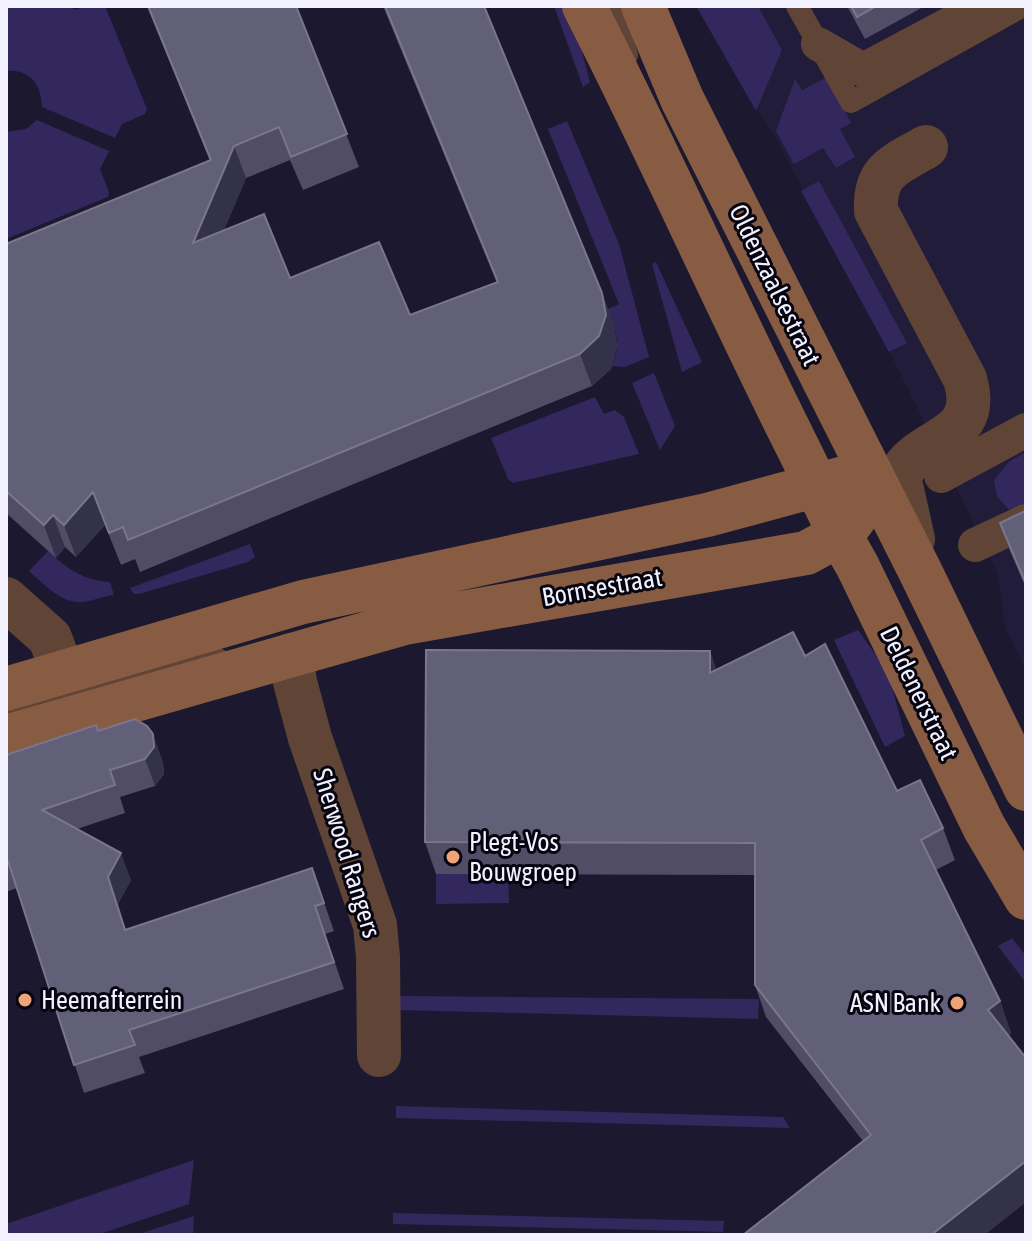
<svg xmlns="http://www.w3.org/2000/svg" width="1032" height="1241" viewBox="0 0 1032 1241" font-family="'Asap Condensed',sans-serif">
	<style>
		.built { fill: #211c3a }
		.green { fill: #33285d }
		.lines { fill: none; stroke-linecap: round; stroke-linejoin: round }
		.service { stroke: #604536; stroke-width: 22 }
		.pedestrian { stroke: #604536; stroke-width: 34 }
		.minor { stroke: #604536; stroke-width: 44 }
		.secondary { stroke: #875c43; stroke-width: 44 }
		.wall { fill: #514d67 }
		.shaded-wall { fill: #34314a }
		.building { fill: #625f78; stroke: #79768d; stroke-width: 2 }
		.poi-dot { fill: #efa377; stroke: #06050f; stroke-width: 3 }
		.labels { text-anchor: middle; stroke-width: 6; stroke-linejoin: round; paint-order: stroke }
		.street-label { font-size: 26px; fill: #f2f1ff; stroke: #06050f }
		.poi-label { font-size: 26px; fill: #f2f1ff; stroke: #06050f; text-anchor: start }
	</style>
	<rect width="100%" height="100%" fill="#1b182f"/>
	<path class="built" d="M698,6H1026V671L1005,627L998,574L949,472L889,351L773,133L756,109Z"/>
	<path class="green" d="M6,6H68L76,10L85,6H105L147,109L145,114L122,124L115,138L42,107C41,85 31,69 6,71Z
		M554,6H570L590,82L583,87Z
		M696,6H758L782,50L756,111Z
		M827,77L851,123L840,129L855,157L836,168L823,148L794,164L776,131L795,79L802,90Z
		M37,120L109,151L100,169L109,192L108,197L6,239V132L26,129Z
		M567,121L619,244L649,357L625,367L612,366C621,346 616,329 608,309L619,304L548,129Z
		M819,181L907,343L889,352L801,191Z
		M656,262L702,362L682,372L652,264Z
		M654,373L675,426L660,450L632,383Z
		M595,397L604,414L615,410L624,417L639,454L513,483L508,479L491,438Z
		M1026,452V507L1008,509L997,496L994,480L1010,461Z
		M250,544L255,557L248,562L139,594H134L130,588Z
		M48,551C68,569 82,580 110,582L114,595C104,596 93,601 83,602C61,604 44,584 29,571Z
		M858,630L888,672L905,736L885,747L834,640Z
		M436,874H508L509,903L436,904Z
		M1012,938L1026,956V983L998,946Z
		M401,996L759,999L758,1019L398,1010V997Z
		M396,1106L783,1117L790,1128L396,1118Z
		M194,1160L189,1204L97,1235H6V1224Z
		M393,1213L724,1221L723,1232L691,1231L393,1224Z
		M194,1216L193,1235H136Z"/>
	<g class="lines">
		<path class="service" d="M612,6L627,55
			M797,6L851,102L1023,6
			M6,712L186,662L218,659"/>
		<path class="pedestrian" d="M818,44L863,70L983,6
			M941,476L1026,430
			M975,545L1026,521"/>
		<path class="minor" d="M913,539L899,476C920,434 984,442 965,379L876,211C874,170 895,165 926,147
			M6,599L50,638L79,716
			M291,655L295,682L310,738L375,925L378,957L379,1055"/>
		<path class="secondary" d="M584,6C657,149 722,296 794,440C815,481 833,525 857,565L984,827L1026,898
			M643,6L682,99L921,573L1026,789
			M6,689L303,602L707,515L844,478
			M6,737L404,623L806,553C853,528 860,523 869,470"/>
	</g>
	<path class="wall" d="M147,6H296L359,167L303,190L290,160L246,178L224,230L290,278L410,315L497,283L383,6H484L602,293L614,325L617,347L611,369L592,386L140,572L135,559L121,565L105,525L76,557L65,547L56,558L6,513V244L210,161Z
		M847,6H925L865,39Z
		M1026,511V588L1010,551L1000,523Z
		M710,651L716,670L805,656L897,791L943,828L955,860L936,870L1000,1001L1011,1033L1008,1036L1026,1058V1202L984,1235L863,1141L766,1017L755,985V875L436,874L425,842Z
		M98,731L163,762L164,774L155,786L120,797L125,813L77,829L131,880L118,904L126,930L312,868L334,931L325,934L344,989L139,1057L145,1073L84,1093L17,888L6,892V755Z"/>
	<path class="shaded-wall" d="M234,146L246,178L205,275L193,243Z
		M602,293L614,325L617,347L611,369L592,386L580,354Z
		M93,492L105,525L76,557L64,525Z
		M53,515L65,547L56,558L44,525Z
		M710,651L721,684L710,673Z
		M153,734L163,762L164,774L155,786L145,759Z
		M121,853L131,880L118,904L135,958L108,877Z
		M1000,1001L1011,1033L1000,1042L988,1010Z
		M1026,1161V1202L984,1235H931Z"/>
	<path class="building" d="M148,6H296L347,134L291,157L279,127L234,146L193,243L264,214L290,278L379,242L410,315L498,282L385,6H484L602,293L606,315L599,336L580,354L128,540L123,527L109,533L93,492L64,525L53,515L44,525L6,491V244L211,160Z
		M851,6H876L857,17Z
		M1025,511H1026V584L1000,523Z
		M793,632L805,656L825,644L897,791L920,780L943,828L921,840L1000,1001L988,1010L1026,1058V1161L931,1235H743L871,1135L755,985V843L425,842L426,650L710,651V673Z
		M135,719L147,726L153,734L154,747L145,759L110,770L115,785L42,810L121,853L108,877L125,930L312,868L324,903L315,906L334,962L129,1030L135,1045L74,1065L8,861H6V755L96,725L98,731Z"/>
	<g class="poi-dot">
		<circle cx="453" cy="857" r="8"/>
		<circle cx="25" cy="1000" r="8"/>
		<circle cx="957" cy="1003" r="8"/>
	</g>
	<g class="labels">
		<g class="street-label">
			<text transform="translate(775 285) rotate(64)" y="9">Oldenzaalsestraat</text>
			<text transform="translate(602 587) rotate(-10)" y="9">Bornsestraat</text>
			<text transform="translate(919 693) rotate(64)" y="9">Deldenerstraat</text>
			<text transform="translate(347 853) rotate(73)" y="9">Sherwood Rangers</text>
		</g>
		<g class="poi-label">
			<text x="469" y="851">Plegt-Vos<tspan x="469" dy="30">Bouwgroep</tspan></text>
			<text x="41" y="1009">Heemafterrein</text>
			<text x="941" y="1012" text-anchor="end">ASN Bank</text>
		</g>
	</g>
	<rect width="1032" height="1241" fill="none" stroke="#f2f1ff" stroke-width="16"/>
</svg>
